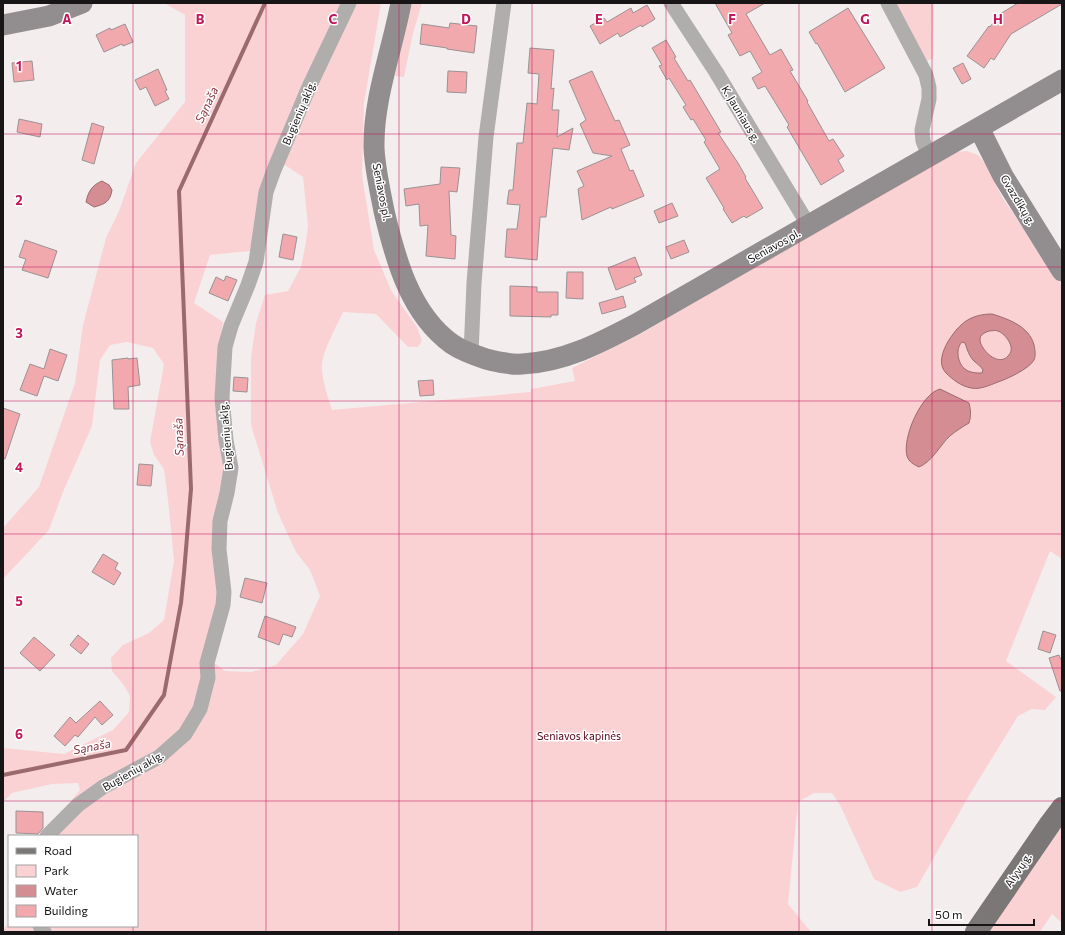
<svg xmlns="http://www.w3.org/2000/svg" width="1065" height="935" viewBox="0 0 1065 935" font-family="Commissioner,sans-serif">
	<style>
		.green { fill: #fbd2d4; fill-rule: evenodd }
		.water { fill: #d48e93; stroke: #9b6a6d; fill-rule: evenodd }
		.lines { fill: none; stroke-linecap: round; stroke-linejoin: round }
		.stream { stroke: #9b6a6d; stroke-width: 4 }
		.building { fill: #f2a9ae; stroke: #999293 }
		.street { stroke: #b0adad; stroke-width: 15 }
		.secondary { stroke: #928d8e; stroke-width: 21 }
		.primary { stroke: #7c7777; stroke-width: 22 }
		.grid { fill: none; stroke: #c2185b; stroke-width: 1; stroke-opacity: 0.55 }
		.labels { text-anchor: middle; stroke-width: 3; stroke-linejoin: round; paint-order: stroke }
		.street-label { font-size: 11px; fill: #171515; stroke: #fff }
		.park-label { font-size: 11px; fill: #540016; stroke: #fff }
		.water-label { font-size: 12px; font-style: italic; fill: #8a3541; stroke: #fff }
		.grid-label { font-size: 13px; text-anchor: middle; font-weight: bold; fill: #c2185b; stroke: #fff; stroke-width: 3; stroke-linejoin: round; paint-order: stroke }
	</style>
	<rect width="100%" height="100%" fill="#f4eded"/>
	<path class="green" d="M164,3H381L364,103L362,175L374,250L392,292L417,327L422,341L418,347H408L376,314L343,312C337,326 321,353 322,368C322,380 328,398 332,410L531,392V389L575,381L572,368L642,333L954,152L967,151L978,155L985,163L1002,197L1062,286V559L1050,551L1006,661L1056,697L1045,710L1032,709L1018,716L970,794L917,887L900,892L874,879L840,805L832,793H814L798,802L788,904L811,932H3V930L9,923V926H137V836H42L80,790L78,783L52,784L12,793L3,802V748L64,754L113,730L129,712L130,696L123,684L112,671L111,658L123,645L149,633L164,620L174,561L168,500L164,469L154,455L150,442L164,364L153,348L127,342L110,345L100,360L92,426L63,492L49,530L3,579V528L39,487L75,383L83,325L106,238L119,211L136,163L185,102V15ZM285,165L303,177L308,226L306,242L301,267L288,291L265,295L256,323L251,357V425L278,513L296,552L310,570L320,596L303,634L276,665L251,672L225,671L217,665L204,652L218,603L227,471L220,345L223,322L194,303L210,255L250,251L270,168ZM965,322L1025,329L1005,380L943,371L944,348L952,335ZM940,389L969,403C971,411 971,416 969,423C950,434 939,449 925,464Z
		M409,3H422L413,33L404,77L395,76Z
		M895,3H934L933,58L927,61Z
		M989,331C992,331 995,330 998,331C1004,333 1013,344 1011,351C1011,352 1009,355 1008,356C997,369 975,344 981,336C982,334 986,332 989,331Z
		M962,342L965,343C967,349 969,356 974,361C977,364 981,366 983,370L982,373C976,373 970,373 965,369C958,364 955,349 962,342Z
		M1062,824V923L1052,914L1040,932H986Z"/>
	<path class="water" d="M102,181L109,185L112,190C110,202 105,204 94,207L86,202C88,192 92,185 102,181Z
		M992,314C1008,319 1029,326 1034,345C1035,349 1036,356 1034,360C1029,369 1007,379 998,382C990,385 980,390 971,388C961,386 953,380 946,373C932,359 954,329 966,321C974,316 982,314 992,314ZM989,331C992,331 995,330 998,331C1004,333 1013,344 1011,351C1011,352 1009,355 1008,356C997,369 975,344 981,336C982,334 986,332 989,331ZM962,342L965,343C967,349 969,356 974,361C977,364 981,366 983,370L982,373C976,373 970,373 965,369C958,364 955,349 962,342Z
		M940,389L969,403C971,411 971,416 969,423C962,427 956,431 950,436C940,445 932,462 919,467C913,464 909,462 907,456C902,438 921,394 940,389Z"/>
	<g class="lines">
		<path class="stream" d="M3,775L126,750L164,695L181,603L184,573L191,489L179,191L265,3"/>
	</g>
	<path class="building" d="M715,3H765L746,14L770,55L781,49L793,70L790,71L808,101L807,102L829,141L833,139L844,156L838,160L844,171L821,185L787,127L789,125L765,86L758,89L752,78L762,72L750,51L740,56L728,35L732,33Z
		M1018,3H1062V4L1011,34L994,60L991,58L984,68L967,56L989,26L990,27L1000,14Z
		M647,5L655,19L642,27L641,25L620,37L618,33L600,44L590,26L604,18L607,22L631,8L633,13Z
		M848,8L885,68L845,92L817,43L816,44L809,32Z
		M450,23L477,26L474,53L447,49V48L420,44L422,24L449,28Z
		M125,24L133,42L123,46L122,44L104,52L96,35L110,28L111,30Z
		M666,40L676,57L674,58L688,81L690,80L721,132L718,133L738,163L746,177L745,178L763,208L746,218L744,216L732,223L723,209L724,208L706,178L720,169L704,142L706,140L693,119L691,120L683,107L686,105L669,78L667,80L659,66L662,65L652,48Z
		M530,48L554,50L551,89L554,88L552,110H559L557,137L573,128L569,150L553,148L546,217H540L537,260L505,257L507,229H517L520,205L507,204L509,190H513L517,143H523L527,103L537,104L539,74L528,73Z
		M32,61L34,80L14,82L12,63Z
		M963,63L971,79L962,84L953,68Z
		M158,69L167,90L165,91L169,99L155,106L146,87L140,90L135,80Z
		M448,71L467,72L466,93L447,92Z
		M592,71L615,121L619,120L630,145L621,149L630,171L633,170L644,196L612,209L611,207L582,220L578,189L584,186L577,171L612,156L593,153L580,124L586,120L569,81Z
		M19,119L42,124L40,137L17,132Z
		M92,123L104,127L94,164L82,160Z
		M441,167L460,168L457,192L449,191L451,235L456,236L455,259L426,256L428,225L420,226L419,204L406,206L404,189L440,184Z
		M672,203L678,216L659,223L654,211Z
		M283,234L297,237L293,260L279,257Z
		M25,240L57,251L48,278L22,270L26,259L19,257Z
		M684,240L689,252L671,259L666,247Z
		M635,257L642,275L634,278L636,282L616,290L608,268Z
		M567,272H583V299L566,298Z
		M226,276L237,280L228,301L209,293L216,277L224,281Z
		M510,286L537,287V292H558V315H551V317L510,316Z
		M623,296L626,307L602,314L599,303Z
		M50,349L67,355L58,381L44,376L37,396L20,390L30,364L44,369Z
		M128,358V359L137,358L140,385L128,387L129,409H114L112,360Z
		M234,377L248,378L247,392L233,391Z
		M433,380L434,395L420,396L418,381Z
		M3,408L20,414L5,459H3Z
		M139,464L153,465L151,486L137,485Z
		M103,554L118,563L115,569L121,573L114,585L92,572Z
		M245,578L267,583L262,603L240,597Z
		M265,616L296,627L292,637L283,634L279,645L258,637Z
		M1043,631L1056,635L1050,653L1038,649Z
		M78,635L89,644L81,654L70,645Z
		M34,637L55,655L40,671L20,653Z
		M1059,655L1062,662V691H1060L1049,658Z
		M100,701L113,715L102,725L95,717L78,737L75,735L65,746L54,736L70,717L76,723Z
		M16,811L43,812V828L38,834L16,833Z"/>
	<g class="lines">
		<path class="street" d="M671,3L716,72L809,226
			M888,3L926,75L929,88V99L922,130L923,141L929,156
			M471,354L474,283L486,137L504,3
			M47,836L78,805L103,787L159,757L185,734L200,709L208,678L207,663L223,605L224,592L219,549L220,521L227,493L231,468L226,440L222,398L225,347L231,326L248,285L256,262L266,192L274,170L309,87L349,3
			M40,926L44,932"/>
		<path class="secondary" d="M401,3C392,51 373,99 374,148C375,169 380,190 384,211C395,258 410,314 452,344C462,351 474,355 486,359C498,362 510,365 522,364C564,362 600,343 636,324C668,306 700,287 732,269C842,207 952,143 1062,80
			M3,25L49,16L82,3
			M979,128L1003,176L1062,271"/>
		<path class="primary" d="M976,932L1050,824L1062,808"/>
	</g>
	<path class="grid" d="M133,3V836M266,3V932M399,3V932M532,3V932M666,3V932M799,3V932M932,3V932M3,134H1062M3,267H1062M3,401H1062M3,534H1062M3,668H1062M3,801H1062M133,926V932"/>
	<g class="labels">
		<g class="street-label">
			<text transform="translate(299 113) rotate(-67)" y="4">Bugienių aklg.</text>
			<text transform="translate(741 114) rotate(59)" y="4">K. Jauniaus g.</text>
			<text transform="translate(382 192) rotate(79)" y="4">Seniavos pl.</text>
			<text transform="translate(1018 200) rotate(59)" y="4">Gvazdikų g.</text>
			<text transform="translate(774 246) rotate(-29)" y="4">Seniavos pl.</text>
			<text transform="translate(226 436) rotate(-95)" y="4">Bugienių aklg.</text>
			<text transform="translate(133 771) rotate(-30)" y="4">Bugienių aklg.</text>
			<text transform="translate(1018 870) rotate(-56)" y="4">Alyvų g.</text>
		</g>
		<g class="park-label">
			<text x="579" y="740">Seniavos kapinės</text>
		</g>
		<g class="water-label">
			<text transform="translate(207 105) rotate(-65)" y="4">Sąnaša</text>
			<text transform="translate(179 437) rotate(-92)" y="4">Sąnaša</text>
			<text transform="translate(92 747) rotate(-11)" y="4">Sąnaša</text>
		</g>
	</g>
	<g class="grid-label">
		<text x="67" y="24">A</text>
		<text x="200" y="24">B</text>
		<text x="333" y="24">C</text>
		<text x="466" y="24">D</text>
		<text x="599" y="24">E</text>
		<text x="732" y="24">F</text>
		<text x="865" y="24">G</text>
		<text x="998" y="24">H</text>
		<text x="19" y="71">1</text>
		<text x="19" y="205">2</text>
		<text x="19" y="338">3</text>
		<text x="19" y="472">4</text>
		<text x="19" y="606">5</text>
		<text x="19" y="739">6</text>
	</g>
	<rect width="1065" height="935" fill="none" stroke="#171515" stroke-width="8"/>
	<rect x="8" y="835" width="130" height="92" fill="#ffffff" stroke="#a2a1a1"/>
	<rect x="16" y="848" width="20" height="6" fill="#7c7777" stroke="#a2a1a1"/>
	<text x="44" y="855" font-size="12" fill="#171515">Road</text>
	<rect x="16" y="865" width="20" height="12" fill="#fbd2d4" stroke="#a2a1a1"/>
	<text x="44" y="875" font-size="12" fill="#171515">Park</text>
	<rect x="16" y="885" width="20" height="12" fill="#d48e93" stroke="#a2a1a1"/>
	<text x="44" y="895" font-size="12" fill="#171515">Water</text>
	<rect x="16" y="905" width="20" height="12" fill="#f2a9ae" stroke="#a2a1a1"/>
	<text x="44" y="915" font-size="12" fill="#171515">Building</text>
	<path d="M929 919v6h105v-6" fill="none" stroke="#171515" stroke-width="2"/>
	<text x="935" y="919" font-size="12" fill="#171515" stroke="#ffffff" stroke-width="3" paint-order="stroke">50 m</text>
</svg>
